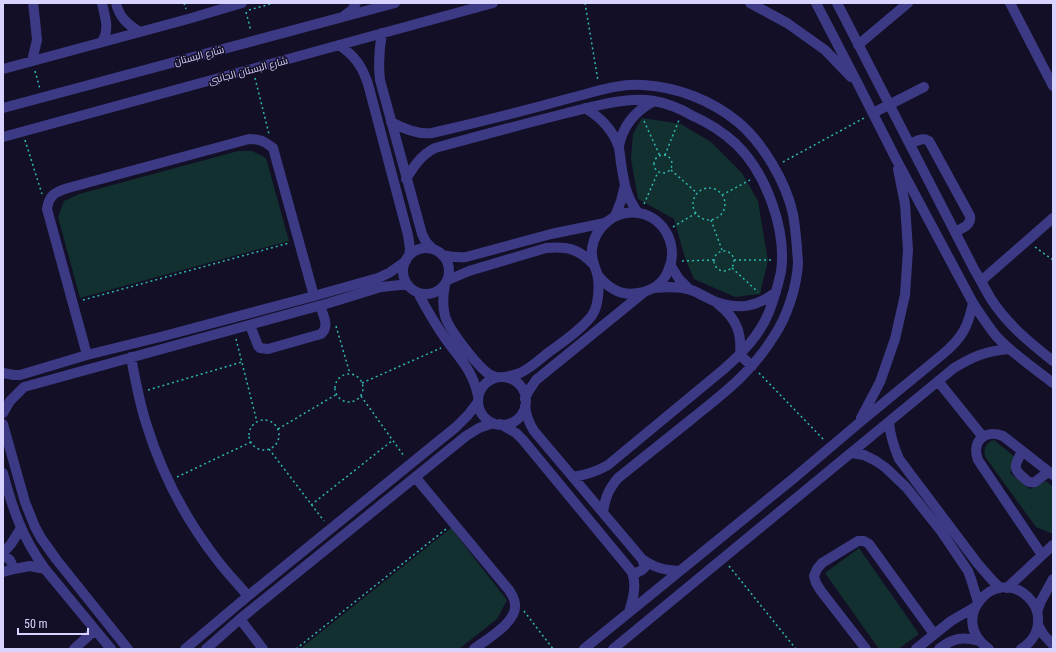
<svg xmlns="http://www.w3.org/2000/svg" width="1056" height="652" viewBox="0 0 1056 652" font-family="'Roboto Condensed',Cairo,sans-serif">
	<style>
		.green { fill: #12302f }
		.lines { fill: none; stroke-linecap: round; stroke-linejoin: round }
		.path { stroke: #2fb8b0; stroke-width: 1.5; stroke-dasharray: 2 3; stroke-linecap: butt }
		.minor { stroke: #3d3a85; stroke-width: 10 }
		.labels { text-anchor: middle; stroke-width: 3; stroke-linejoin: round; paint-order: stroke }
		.street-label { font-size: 10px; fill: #d9d4ff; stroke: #130f26 }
	</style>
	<rect width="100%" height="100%" fill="#130f26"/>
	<path class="green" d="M642,118L681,124L711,142L742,173L758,201L768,261L760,294L735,297L694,279L685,258L674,219L638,199L631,159L633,134Z
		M238,151H252L266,158L289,241L80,298L58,217L64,201L79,194Z
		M994,440L1016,458L1010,473L1030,489L1046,481L1053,487V534L1036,527L986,458C982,450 986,442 994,440Z
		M451,528L507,600L497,619L459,649H300Z
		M859,548L919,634L898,649H879L825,573Z"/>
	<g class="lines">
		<path class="path" d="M184,3L186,9
			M585,3L598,81
			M249,10L274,3
			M246,12L251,31
			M35,71L40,89
			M255,78L269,134
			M644,121L660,156
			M25,140L42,194
			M654 164a9 9 0 1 1 18 0a9 9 0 1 1-18 0Z
			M665,155L679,120
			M783,162L864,118
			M671,170L697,193
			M693 204a16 16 0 1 1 32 0a16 16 0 1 1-32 0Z
			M722,195L750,180
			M644,204L658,172
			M711,220L722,250
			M673,227L696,213
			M1035,247L1053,260
			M714 261a10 10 0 1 1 20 0a10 10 0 1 1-20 0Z
			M734,260H773
			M682,261L714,260
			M732,268L758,292
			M83,300L289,243
			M336,326L350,374
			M236,339L257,422
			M759,373L825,441
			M335 388a14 14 0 1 1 28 0a14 14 0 1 1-28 0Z
			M362,383L441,348
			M148,390L242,362
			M361,396L404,456
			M249 435a15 15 0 1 1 30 0a15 15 0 1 1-30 0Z
			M278,429L337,394
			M269,449L324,521
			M177,477L251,442
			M311,505L393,440
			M729,566L796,649
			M524,611L553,649
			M296,649L446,529"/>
		<path class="minor" d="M102,3C105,18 110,28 102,42
			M116,3C119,17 128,25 140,32
			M750,3L787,23L825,50L851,77
			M816,3L858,84L896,159L973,303C981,315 988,326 997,337C1013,354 1034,368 1053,383
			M837,3L974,269C980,279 985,289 991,299C1007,324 1030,343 1053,361
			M1010,3L1053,86
			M345,15L352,10L356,3
			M382,33C379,50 378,63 380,80L422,234L426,242L433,249
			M339,45C355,56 362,66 368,84L408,235L410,249L409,256
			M858,45L908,3
			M32,61L37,40L35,20L33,3
			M3,69L188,19L242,3
			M3,108L395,3
			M585,108C600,117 612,129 618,145C620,150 620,157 621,163C624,183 626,196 638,213
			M873,113L924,87
			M391,122C404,129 418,135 432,133C476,123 520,112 563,100C589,94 616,83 643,85C677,87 711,100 738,122C763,143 786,182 793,214C795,225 796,237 797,248C797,253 798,258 798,263C797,286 787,317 774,336C752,372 725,392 693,418C668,438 643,458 618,478C608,490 605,498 603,513
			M3,137L493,3
			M910,144C917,141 922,137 929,141L970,216C972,225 962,228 955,232
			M619,146C623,125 635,111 654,101
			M406,179C414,166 421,155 435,148C479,136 523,124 567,113C592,107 628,96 654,101C667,103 681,109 693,116C709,123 723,132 736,144C766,173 787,230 781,272C778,285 774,299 769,312C760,335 742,353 724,369L608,465C596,472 586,475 573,477
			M615,216L621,201L625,185
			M403 271a23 23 0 1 1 46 0a23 23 0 1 1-46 0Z
			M442,255C451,257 457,258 466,257L551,234L605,223
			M671,266L679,279L690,290
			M448,280L469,271L546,248C567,246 579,249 593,264
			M981,281L1053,218
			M445,284C443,295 442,305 445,316C449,330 474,361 485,371C488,374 492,376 496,377
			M654,288C666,287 679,286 691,290C699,293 707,298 716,302C739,310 757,307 776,292
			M418,293C426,308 435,324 445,338C459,358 473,370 478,396
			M718,304C736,318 742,332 740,355L752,366
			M250,325L258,346L260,348L268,349L321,334C330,327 323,314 320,306
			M87,355L47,209C49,195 55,192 68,188L249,139C260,139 264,141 273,148L314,296
			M131,357C135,379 139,401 146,423C161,472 186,520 218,561C227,573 238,584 248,596
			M3,373L14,375H20L87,355L164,336L314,296L378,278L389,273L406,261
			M505,377C510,376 515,375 520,373C531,368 540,359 549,352C563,342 578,332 589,319C593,315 596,308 597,303C599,293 599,282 597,273C594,265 591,258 592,249C595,227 615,209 639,213C666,218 679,248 668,271C663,284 651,291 638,293C620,297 607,287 597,274
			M478 401a24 24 0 1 1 48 0a24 24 0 1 1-48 0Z
			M938,381L983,437
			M525,399L528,392L536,380L643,293
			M525,406C526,415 529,423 534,431L642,559C655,568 664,570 679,571
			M3,413L10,401L24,387L329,303L381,287L400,285H408
			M861,418L880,382L895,339L905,295L908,250L905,204L898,169
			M889,422C890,436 894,447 899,459L978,564L992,580L1000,588
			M3,424L25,502L35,527L41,538L56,559L128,649
			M500,424L516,433L523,440L632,572C637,586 633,599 629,612
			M1022,451C1016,464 1011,468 1024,478C1028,482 1030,483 1035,482L1048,472
			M851,453L864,455L876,461L886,468L906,487L941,531L968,571L971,579L978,602
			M3,473C13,510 22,537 45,569L111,649
			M416,478L509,590C512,595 515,599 515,605C517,622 487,639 474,649
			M3,553L11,544L21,528
			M3,555L10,560L14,569
			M1042,555L978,460C971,441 985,429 1003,436L1053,475
			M3,572L14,569L30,566L45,569
			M632,572L636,573L642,570L645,567L642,559
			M1007,588L1053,545
			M1037,612L1041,601L1053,579
			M240,619L263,649
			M1038,625L1043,634L1053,645
			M74,649L95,630
			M185,649L248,596L456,427L468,415L478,402
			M206,649L240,619L466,436L479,428L493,423
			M584,649L794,478L859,423L943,354C962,338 968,327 973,303
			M613,649L954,368C974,356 986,351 1010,349
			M866,649L821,591L816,583L814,576L817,569L822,563L858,541H864L869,544L934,634
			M916,649L951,621L975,607
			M939,649C953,638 963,636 979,641
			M989,649C946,619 996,565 1028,597C1033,602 1038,610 1038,618C1039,631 1032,642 1021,649"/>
	</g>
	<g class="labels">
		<g class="street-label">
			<text transform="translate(199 55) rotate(-15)" y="4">شارع البستان</text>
			<text transform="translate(248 70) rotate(-15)" y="4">شارع البستان الجانبى</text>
		</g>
	</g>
	<rect width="1056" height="652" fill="none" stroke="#d9d4ff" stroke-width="8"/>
	<path d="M18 628v6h70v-6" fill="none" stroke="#d9d4ff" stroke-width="2"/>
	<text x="24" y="628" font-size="12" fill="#d9d4ff" stroke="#130f26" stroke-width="3" paint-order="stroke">50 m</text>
</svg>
